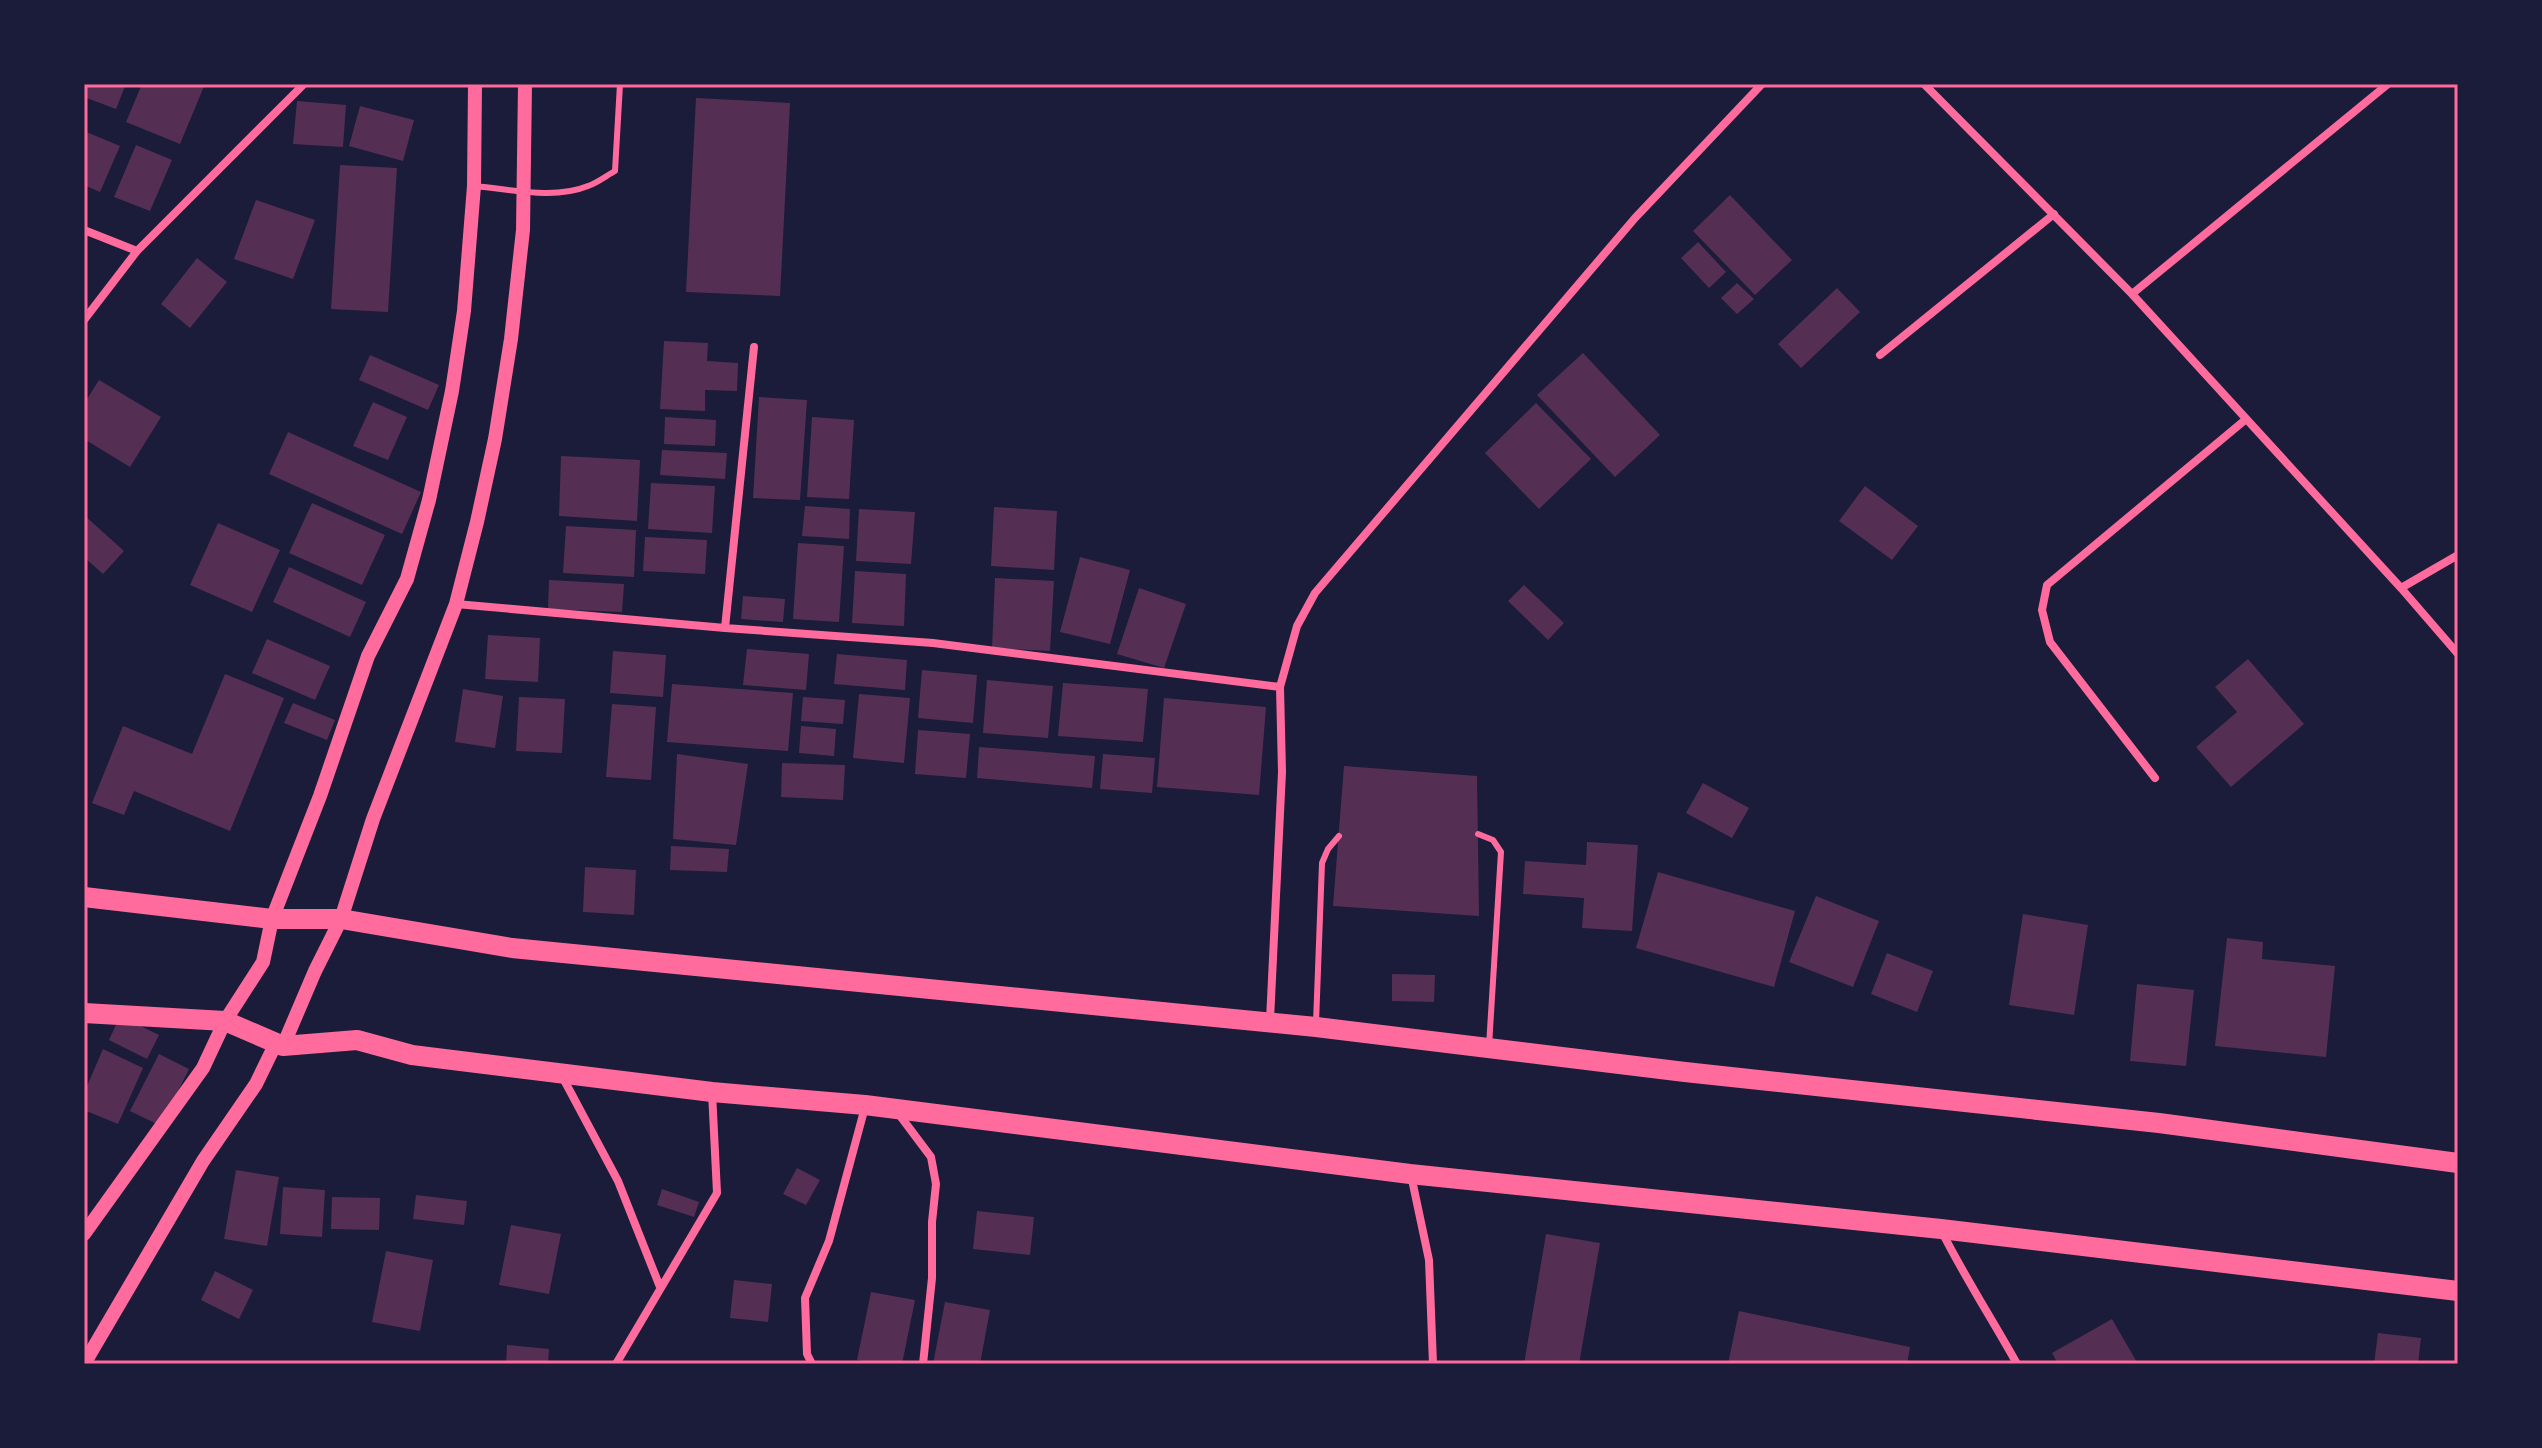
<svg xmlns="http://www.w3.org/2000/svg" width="2542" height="1448" viewBox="0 0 2542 1448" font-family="'DejaVu Sans',sans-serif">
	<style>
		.building { fill: #542f53 }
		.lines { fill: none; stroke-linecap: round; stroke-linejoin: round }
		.service { stroke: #ff6b9d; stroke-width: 6 }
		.minor { stroke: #ff6b9d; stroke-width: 8 }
		.tertiary { stroke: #ff6b9d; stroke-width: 14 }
		.primary { stroke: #ff6b9d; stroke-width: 20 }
		.neatline { fill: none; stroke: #ff6b9d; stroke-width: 3 }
	</style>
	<rect width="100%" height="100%" fill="#1b1b3a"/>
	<path class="building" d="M84,84H126L116,109L84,97Z
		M142,84H205L180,144L126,122Z
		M696,98L790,103L780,296L686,292Z
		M297,101L346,105L343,147L293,144Z
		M360,106L414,120L403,161L349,146Z
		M84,131L120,146L100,192L84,185Z
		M136,145L172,160L150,211L114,197Z
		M340,165L397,168L388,312L331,309Z
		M1730,195L1792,260L1755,295L1693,231Z
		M256,200L315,220L293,279L234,259Z
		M1698,242L1726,272L1709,288L1681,258Z
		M197,258L227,282L190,328L161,304Z
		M1737,283L1754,299L1737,314L1721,298Z
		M1837,288L1860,312L1801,368L1778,344Z
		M664,341L708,343L707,361L738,363L737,391L705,390V411L660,409Z
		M1583,353L1660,435L1615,477L1537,395Z
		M370,355L439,385L428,410L359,380Z
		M99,380L161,417L130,467L84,439V404Z
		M759,397L807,400L800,500L753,498Z
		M373,402L407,417L388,460L353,446Z
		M1536,403L1591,459L1539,509L1485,453Z
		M665,417L716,420L715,446L664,444Z
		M812,417L854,420L849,499L807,497Z
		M288,432L421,492L402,534L269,474Z
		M662,450L727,453L725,479L660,475Z
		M561,456L640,460L637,521L559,516Z
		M651,483L715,486L712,533L648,529Z
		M1865,486L1918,526L1892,560L1839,521Z
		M312,503L385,535L362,585L289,553Z
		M805,506L850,509L849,539L802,536Z
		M994,507L1057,511L1054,570L991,566Z
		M859,509L915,512L911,564L856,561Z
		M84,515L124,551L103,574L84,557Z
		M218,523L280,550L252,612L190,585Z
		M566,526L636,530L634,577L563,573Z
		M645,537L707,540L705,574L643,571Z
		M798,543L844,546L839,622L793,619Z
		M1080,557L1130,570L1110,644L1060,632Z
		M289,567L366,602L350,637L273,602Z
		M855,571L906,574L904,626L852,623Z
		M995,578L1054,581L1050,651L992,648Z
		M549,580L624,584L622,612L548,609Z
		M1524,585L1564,623L1548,640L1508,601Z
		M1139,588L1186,604L1164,668L1117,654Z
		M743,596L785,599L783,622L741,619Z
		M488,635L540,638L538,682L485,679Z
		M267,639L330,666L315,700L252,673Z
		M747,649L809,654L806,690L743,685Z
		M613,651L666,655L663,697L610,693Z
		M837,654L907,660L905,690L834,684Z
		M2248,659L2304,724L2231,787L2196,747L2237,712L2215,687Z
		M922,670L977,675L973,723L918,718Z
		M225,674L284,698L230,831L134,791L124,815L92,803L123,726L192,754Z
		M987,680L1053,686L1048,738L983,733Z
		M1063,683L1148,689L1143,742L1058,736Z
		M672,684L793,693L788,751L667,742Z
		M463,689L503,696L495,748L455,742Z
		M859,694L910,698L904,763L853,758Z
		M519,697L565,699L562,753L516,751Z
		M803,697L845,700L843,724L801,721Z
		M1164,698L1266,707L1259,795L1157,787Z
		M293,703L335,720L327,740L284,723Z
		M612,704L656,707L651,780L606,777Z
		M801,726L836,729L834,756L799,753Z
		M918,730L970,734L966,778L915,774Z
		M979,747L1095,756L1092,788L977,778Z
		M677,754L748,764L736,845L673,839Z
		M1103,754L1155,758L1152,793L1100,789Z
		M782,763L845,765L843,800L781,797Z
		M1344,766L1477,776L1479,916L1333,906Z
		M1703,783L1749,808L1732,838L1686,813Z
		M1587,842L1638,845L1632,931L1582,928L1584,898L1523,894L1525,861L1586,865Z
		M671,846L729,849L727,872L670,870Z
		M585,867L636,870L634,915L583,912Z
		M1658,872L1795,911L1774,987L1636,948Z
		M1816,896L1879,921L1853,987L1789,962Z
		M2023,914L2088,925L2074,1015L2009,1005Z
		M2227,938L2263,942L2262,959L2335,966L2326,1057L2215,1046Z
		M1887,953L1933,971L1917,1012L1871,994Z
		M1392,974L1435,975L1434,1002L1392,1001Z
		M2137,984L2194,990L2186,1066L2130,1061Z
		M120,1016L159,1035L147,1059L109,1040Z
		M103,1049L143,1068L118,1124L84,1110V1093Z
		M159,1054L189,1069L161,1126L130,1111Z
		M797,1168L820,1180L806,1205L783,1194Z
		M236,1170L279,1177L267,1246L224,1239Z
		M283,1187L325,1190L322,1237L280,1234Z
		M662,1189L699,1202L694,1217L657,1205Z
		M416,1195L467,1201L464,1225L413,1219Z
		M332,1197L380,1198L379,1230L331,1229Z
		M977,1211L1034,1217L1030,1255L973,1249Z
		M511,1225L561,1234L549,1294L499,1285Z
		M1546,1234L1600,1243L1579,1364H1524Z
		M386,1251L433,1260L420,1331L372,1322Z
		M215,1271L253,1290L239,1319L201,1300Z
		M734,1280L772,1284L768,1322L730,1318Z
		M871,1292L915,1300L902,1364H878L857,1360Z
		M945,1302L990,1310L980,1364H933Z
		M1739,1311L1910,1347L1907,1364H1728Z
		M2112,1319L2138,1364H2058L2052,1353Z
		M2378,1333L2421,1338L2418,1364H2374Z
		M507,1345L549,1349L548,1364H506Z"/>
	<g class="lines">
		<path class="service" d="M474,186C509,189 554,200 588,186C597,183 606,176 615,171L620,84
			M1478,834L1493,840L1501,852L1489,1046
			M1316,1023L1322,863L1328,849L1339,836"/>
		<path class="minor" d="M1924,84L2132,294L2401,588L2458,654
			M84,230L137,251
			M2132,294L2388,84
			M84,320L137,251L304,84
			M1880,355L2054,214
			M2401,588L2458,555
			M456,604L725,628L933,643L1280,687
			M725,628L754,347
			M2155,778L2050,642L2042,610L2047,585L2245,420
			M1270,1020L1282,772L1280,687L1297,626L1315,593L1635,218L1762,84
			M563,1078L618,1181L660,1287
			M898,1113L931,1157L936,1184L932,1222V1278L923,1364
			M1411,1175L1429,1260L1433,1364
			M1941,1230C1964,1276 1992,1319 2017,1364
			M616,1364L717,1193L712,1092
			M812,1364L807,1354L805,1298L829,1241L865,1107"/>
		<path class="tertiary" d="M84,1234L203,1068L225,1021L263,962L272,919L320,796L368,656L407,579L429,500L452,391L464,311L474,186L475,84
			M84,1364L203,1161L256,1084L273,1049L283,1046L315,971L341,919L373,819L456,604L477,522L495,439L511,339L523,230L525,84"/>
		<path class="primary" d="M84,897L272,919H341L512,948L1316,1027L1685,1072L2159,1123L2458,1163
			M84,1013L225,1021L283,1046L357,1040L412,1055L712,1092L865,1105L1410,1174L1941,1229L2458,1291"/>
	</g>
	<rect width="2542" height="1448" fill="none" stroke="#1b1b3a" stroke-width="172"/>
	<rect x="86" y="86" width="2370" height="1276" class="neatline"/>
</svg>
